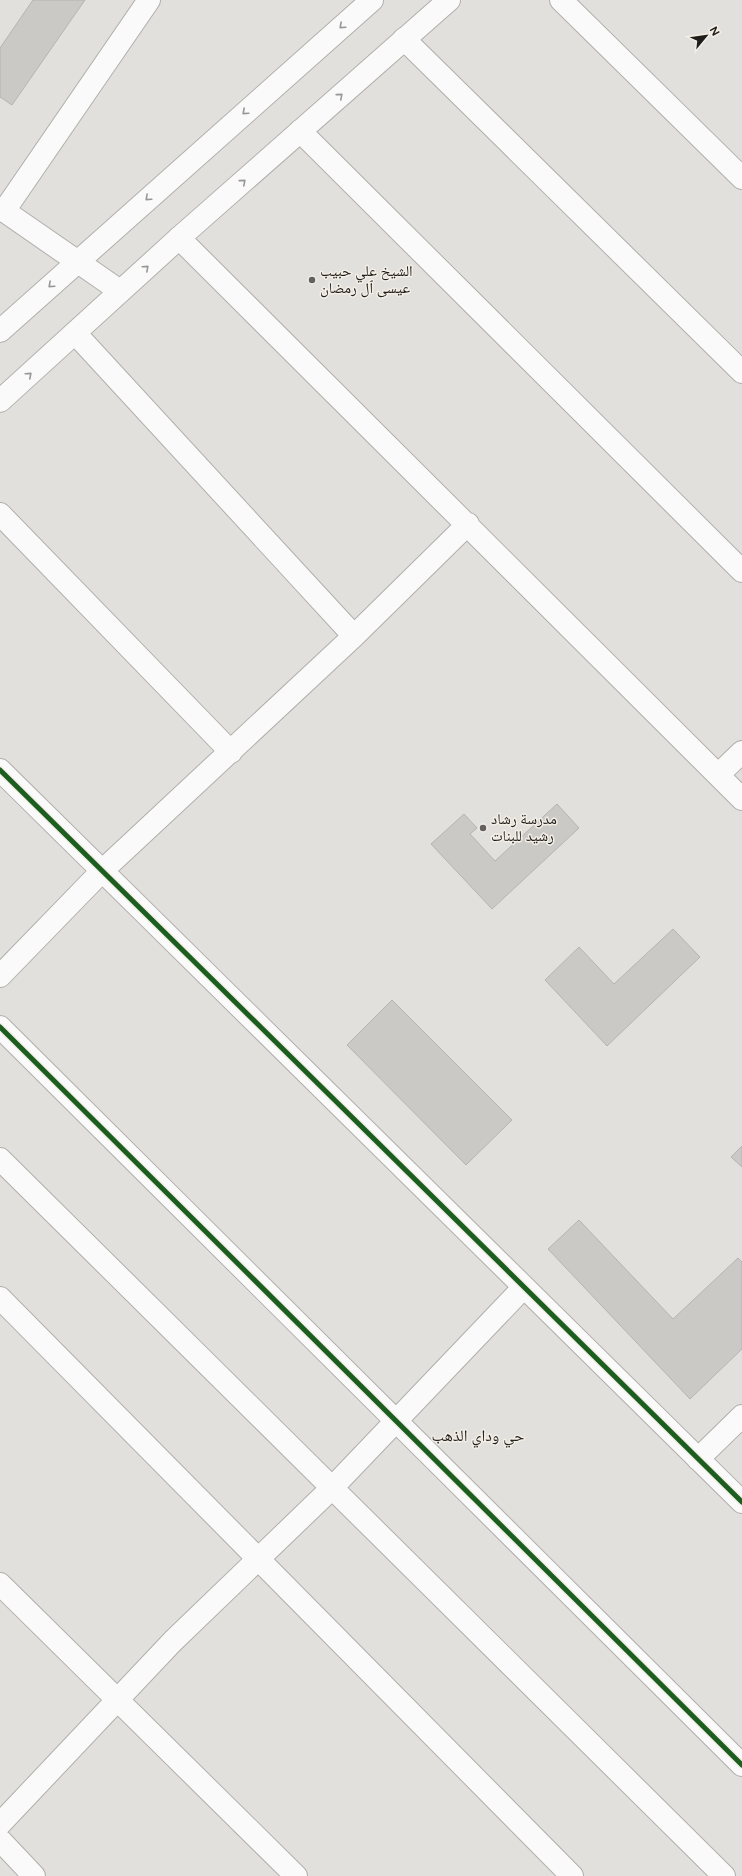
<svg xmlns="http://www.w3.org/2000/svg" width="742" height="1876" viewBox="0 0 742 1876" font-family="Figtree,'Noto Naskh Arabic',sans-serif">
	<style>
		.building { fill: #cbc9c5; stroke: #b5b4b1 }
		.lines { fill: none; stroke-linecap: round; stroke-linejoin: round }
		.street-casing { stroke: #b0afac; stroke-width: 24 }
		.secondary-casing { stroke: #b0afac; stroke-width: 24 }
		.street { stroke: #fbfafa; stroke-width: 22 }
		.secondary { stroke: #fbfafa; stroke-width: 22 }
		.cycleway-casing { stroke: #f3eee6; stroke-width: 8 }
		.cycleway { stroke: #1b5e20; stroke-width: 5 }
		.oneway { stroke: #989795 }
		.poi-dot { fill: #63615e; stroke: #f3eee6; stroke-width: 1.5 }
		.labels { text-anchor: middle; stroke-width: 3; stroke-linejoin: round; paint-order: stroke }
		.poi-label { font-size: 15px; fill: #1f1d1a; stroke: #f3eee6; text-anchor: start }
		.neighbourhood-label { font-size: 16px; fill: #1f1d1a; stroke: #f3eee6 }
	</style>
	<rect width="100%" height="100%" fill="#e2e0dc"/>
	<path class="building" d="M33,0H85L12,105L0,97V48Z
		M557,804L579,828L492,909L431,844L464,814L477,828L470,834L495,861Z
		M673,929L700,957L607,1046L545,980L579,947L614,984Z
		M392,1000L512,1120L466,1165L347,1045Z
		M742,1146V1167L731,1157Z
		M579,1220L673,1319L738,1258L742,1262V1349L690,1399L548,1249Z"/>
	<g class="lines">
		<g class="street-casing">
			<path id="street" d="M561,0L742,178
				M404,39L742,372
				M300,131L742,571
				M4,211L149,0
				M179,238L742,799
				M75,333L354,636
				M0,514L231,752
				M0,770L742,1502
				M718,775L742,752
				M0,976L102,871L354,636L468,524
				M0,1027L742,1765
				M0,1159L724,1876
				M0,1298L572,1876
				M698,1459L742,1416
				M0,1584L296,1876
				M0,1824L173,1641L332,1488L524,1287
				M0,1840L34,1876"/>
		</g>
		<g class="secondary-casing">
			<path id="secondary" d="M0,208L120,291
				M0,331L372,0
				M0,401L179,238L449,0"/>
		</g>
		<use href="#street" class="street"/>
		<use href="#secondary" class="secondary"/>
		<g class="cycleway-casing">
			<path id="cycleway" d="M0,770L742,1502
				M0,1027L742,1765"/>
		</g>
		<use href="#cycleway" class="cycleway"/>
	</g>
	<defs><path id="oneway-chevron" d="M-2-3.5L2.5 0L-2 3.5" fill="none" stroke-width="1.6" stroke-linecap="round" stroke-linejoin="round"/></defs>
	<g class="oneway">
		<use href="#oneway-chevron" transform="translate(342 26) rotate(138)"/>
		<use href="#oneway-chevron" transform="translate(340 96) rotate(-41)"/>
		<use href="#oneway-chevron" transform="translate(245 112) rotate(138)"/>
		<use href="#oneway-chevron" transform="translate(243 182) rotate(-41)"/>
		<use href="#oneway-chevron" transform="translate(148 198) rotate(138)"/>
		<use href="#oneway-chevron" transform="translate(146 268) rotate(-42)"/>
		<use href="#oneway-chevron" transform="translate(51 285) rotate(138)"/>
		<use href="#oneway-chevron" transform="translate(29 375) rotate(-42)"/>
	</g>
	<g class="poi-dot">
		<circle cx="312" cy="280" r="4"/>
		<circle cx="483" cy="828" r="4"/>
	</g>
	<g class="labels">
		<g class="poi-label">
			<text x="320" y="276">الشيخ علي حبيب<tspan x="320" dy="17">عيسى ٱل رمضان</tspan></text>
			<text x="491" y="824">مدرسة رشاد<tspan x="491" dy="17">رشيد للبنات</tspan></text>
		</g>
		<g class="neighbourhood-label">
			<text x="478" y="1441">حي وداي الذهب</text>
		</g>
	</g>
	<g transform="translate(706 36) rotate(61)" stroke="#f3eee6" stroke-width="3" paint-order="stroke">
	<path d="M0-3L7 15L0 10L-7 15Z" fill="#1f1d1a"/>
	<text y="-6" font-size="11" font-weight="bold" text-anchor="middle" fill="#1f1d1a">N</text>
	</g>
</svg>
